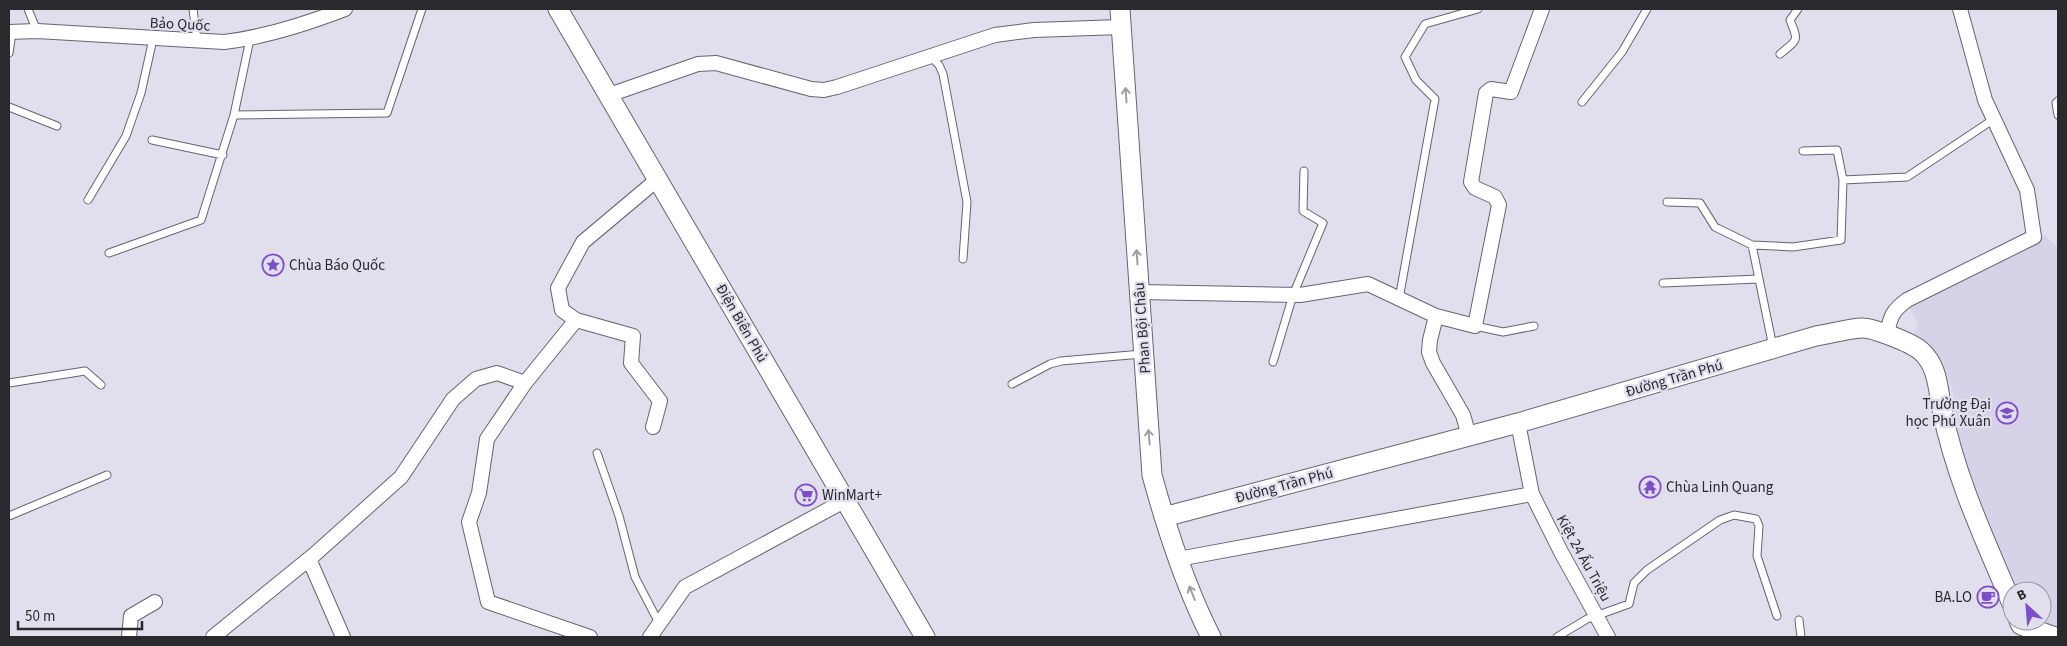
<svg xmlns="http://www.w3.org/2000/svg" width="2067" height="646" viewBox="0 0 2067 646" font-family="'Source Sans 3',sans-serif">
	<style>
		.education { fill: #d6d3e9 }
		.lines { fill: none; stroke-linecap: round; stroke-linejoin: round }
		.lane-casing { stroke: #676471; stroke-width: 9 }
		.street-casing { stroke: #676471; stroke-width: 16 }
		.secondary-casing { stroke: #676471; stroke-width: 21 }
		.lane { stroke: #fff; stroke-width: 7 }
		.street { stroke: #fff; stroke-width: 14 }
		.secondary { stroke: #fff; stroke-width: 19 }
		.oneway { stroke: #9f9fa1 }
		.labels { text-anchor: middle; stroke-width: 4.5; stroke-linejoin: round; paint-order: stroke }
		.street-label { font-size: 15px; fill: #2a292e; stroke: #e1deed }
		.poi-label { font-size: 15px; fill: #2a292e; stroke: #e1deed; text-anchor: start }
	</style>
	<rect width="100%" height="100%" fill="#e1deed"/>
	<path class="education" d="M2045,235L2058,248V628L2039,621H2042V591H2014L1974,495L1963,460L1953,391L1943,363L1933,349L1913,336L1918,322L1907,304Z"/>
	<g class="lines">
		<g class="lane-casing">
			<path id="lane" d="M28,9L37,31
				M193,9L197,41
				M9,53L12,32
				M1780,54C1798,39 1799,42 1790,20L1798,9
				M930,56L939,65L943,74L967,202L963,259
				M2058,101L2056,103L2058,115
				M1582,102L1622,52L1647,9
				M9,107L57,126
				M234,115L387,113L422,9
				M152,140L223,155
				M1843,180L1907,177L1994,119
				M88,200L126,136L141,93L153,39
				M1667,202L1700,203L1715,227L1752,245L1793,247L1841,240L1843,180L1837,150L1803,151
				M1752,245L1773,347
				M109,253L201,220L234,115L250,39
				M1663,283L1759,279
				M1399,299L1435,99L1416,80L1405,57L1425,24L1478,9
				M1475,326L1503,332L1534,326
				M1273,362L1293,295L1323,223L1303,211L1304,171
				M9,383L85,371L101,385
				M1012,384L1050,364L1061,361L1142,354
				M597,453L619,516L635,577L659,623
				M9,516L107,475
				M1799,620L1801,637
				M1557,637L1587,619L1629,604L1634,583L1647,570L1720,520L1734,515L1756,519L1759,526L1757,556L1777,616"/>
		</g>
		<g class="street-casing">
			<path id="street" d="M9,32L37,31L224,42C266,37 306,24 345,9
				M609,95L698,64L716,63L811,89L824,90L837,87L995,35L1034,30L1121,27
				M1139,292L1300,295L1368,284L1436,316L1475,326L1499,205L1495,197L1475,188L1471,182L1486,93L1491,89L1511,92L1542,9
				M1436,316L1430,340L1429,352L1433,363L1463,415L1469,436
				M576,320L633,336L631,363L660,401L653,427
				M1887,335C1890,317 1892,311 1907,300L2034,237L2027,190L1985,100L1960,9
				M525,383L487,439L479,493L469,522L488,602L590,637
				M1532,494L1561,552L1608,637
				M309,559L343,637
				M1178,559L1532,494L1518,423
				M129,637L131,616L155,602
				M213,637L315,554L401,477L453,399L476,379L497,373L525,383L576,320L562,310L558,288L583,242L658,179
				M650,637L685,587L846,500"/>
		</g>
		<g class="secondary-casing">
			<path id="secondary" d="M558,9L925,637
				M1120,9L1152,475C1167,530 1185,586 1211,637
				M1164,517L1518,423L1816,336C1830,334 1846,329 1861,328C1872,327 1912,343 1921,351C1938,366 1938,389 1942,410C1956,479 1985,540 2012,604
				M2019,621L2021,625L2055,637"/>
		</g>
		<use href="#lane" class="lane"/>
		<use href="#street" class="street"/>
		<use href="#secondary" class="secondary"/>
	</g>
	<defs><path id="oneway-shaft" d="M-6 0H5M1.5-3L5.5 0L1.5 3" fill="none" stroke-width="1.6" stroke-linecap="round" stroke-linejoin="round" transform="scale(1.25)"/></defs>
	<g class="oneway">
		<use href="#oneway-shaft" transform="translate(1126 95) rotate(-94)"/>
		<use href="#oneway-shaft" transform="translate(1137 257) rotate(-94)"/>
		<use href="#oneway-shaft" transform="translate(1149 437) rotate(-95)"/>
		<use href="#oneway-shaft" transform="translate(1192 593) rotate(-112)"/>
	</g>
	<defs>
		<g id="sight-ring" transform="scale(1.125)"><circle r="9.5" fill="#e1deed" stroke="#7c4ec7" stroke-width="1.5"/><path d="M0-6L1.8-2.2L6-1.7L2.9 1.2L3.7 5.4L0 3.3L-3.7 5.4L-2.9 1.2L-6-1.7L-1.8-2.2Z" fill="#7c4ec7"/></g>
		<g id="university-ring" transform="scale(1.125)"><circle r="9.5" fill="#e1deed" stroke="#7c4ec7" stroke-width="1.5"/><path d="M0-5L7-2L0 1L-7-2ZM-4 1L0 2.5L4 1V4Q0 6-4 4Z" fill="#7c4ec7"/></g>
		<g id="temple-ring" transform="scale(1.125)"><circle r="9.5" fill="#e1deed" stroke="#7c4ec7" stroke-width="1.5"/><path d="M0-6L5-2H3V0L6.5 2.5H4V6H1.5V3h-3V6H-4V2.5H-6.5L-3 0V-2H-5Z" fill="#7c4ec7"/></g>
		<g id="supermarket-ring" transform="scale(1.125)"><circle r="9.5" fill="#e1deed" stroke="#7c4ec7" stroke-width="1.5"/><path d="M-6-5.5h2.5l.6 2H6L4.5 2H-2.5L-4.4-4H-6ZM-1.5 3.2a1.3 1.3 0 1 0 .1 0ZM3 3.2a1.3 1.3 0 1 0 .1 0Z" fill="#7c4ec7"/></g>
		<g id="cafe-ring" transform="scale(1.125)"><circle r="9.5" fill="#e1deed" stroke="#7c4ec7" stroke-width="1.5"/><path d="M-5.5-4.5H6V0H3Q3 3.5 0 3.5H-2.5Q-5.5 3.5-5.5 0ZM3-3.2v2h1.7v-2ZM-6 4.5H4V6H-6Z" fill="#7c4ec7"/></g>
	</defs>
	<g fill-rule="evenodd">
		<use href="#sight-ring" x="273" y="265"/>
		<use href="#university-ring" x="2007" y="413"/>
		<use href="#temple-ring" x="1650" y="487"/>
		<use href="#supermarket-ring" x="806" y="495"/>
		<use href="#cafe-ring" x="1988" y="597"/>
	</g>
	<g class="labels">
		<g class="street-label">
			<text transform="translate(180 24) rotate(3)" y="5">Bảo Quốc</text>
			<text transform="translate(742 323) rotate(60)" y="5">Điện Biên Phủ</text>
			<text transform="translate(1142 328) rotate(-94)" y="5">Phan Bội Châu</text>
			<text transform="translate(1674 378) rotate(-16)" y="5">Đường Trần Phú</text>
			<text transform="translate(1284 485) rotate(-15)" y="5">Đường Trần Phú</text>
			<text transform="translate(1584 558) rotate(61)" y="5">Kiệt 24 Ấu Triệu</text>
		</g>
		<g class="poi-label">
			<text x="289" y="270">Chùa Báo Quốc</text>
			<text x="1991" y="409" text-anchor="end">Trường Đại<tspan x="1991" dy="17">học Phú Xuân</tspan></text>
			<text x="1666" y="492">Chùa Linh Quang</text>
			<text x="822" y="500">WinMart+</text>
			<text x="1972" y="602" text-anchor="end">BA.LO</text>
		</g>
	</g>
	<rect width="2067" height="646" fill="none" stroke="#2a292e" stroke-width="20"/>
	<g transform="translate(2027 606) rotate(334)"><circle r="24" fill="#e1deed" stroke="#9896a1"/>
	<path d="M0-4L9 19L0 12L-9 19Z" fill="#7c4ec7"/>
	<text y="-8" font-size="14" font-weight="bold" text-anchor="middle" fill="#2a292e">B</text>
	</g>
	<path d="M18 621v8h124v-8" fill="none" stroke="#2a292e" stroke-width="2.5"/>
	<text x="25" y="621" font-size="15" fill="#2a292e" stroke="#e1deed" stroke-width="4" paint-order="stroke">50 m</text>
</svg>
